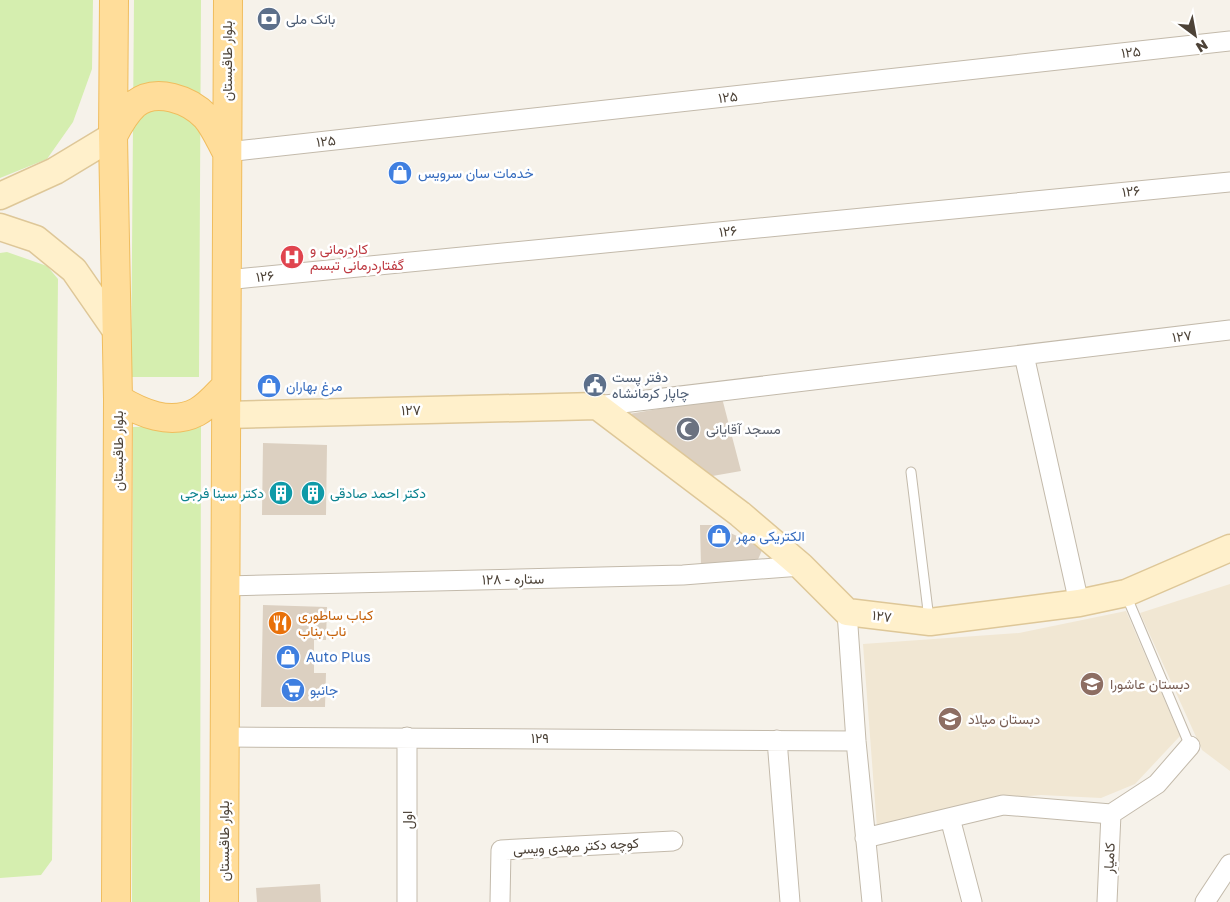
<svg xmlns="http://www.w3.org/2000/svg" width="1230" height="902" viewBox="0 0 1230 902" font-family="'Golos Text',Vazirmatn,sans-serif">
	<style>
		.education { fill: #f1e7d3 }
		.green { fill: #d5eeaf }
		.building { fill: #dcd0c1 }
		.lines { fill: none; stroke-linecap: round; stroke-linejoin: round }
		.lane-casing { stroke: #c3baab; stroke-width: 11 }
		.street-casing { stroke: #c3baab; stroke-width: 21 }
		.secondary-casing { stroke: #dec798; stroke-width: 29 }
		.primary-casing { stroke: #f0bd5e; stroke-width: 30 }
		.lane { stroke: #fff; stroke-width: 9 }
		.street { stroke: #fff; stroke-width: 19 }
		.secondary { stroke: #fff0cb; stroke-width: 26 }
		.primary { stroke: #ffdd9a; stroke-width: 28 }
		.labels { text-anchor: middle; stroke-width: 5; stroke-linejoin: round; paint-order: stroke }
		.service-label { font-size: 14px; fill: #4e5e75; stroke: #fff; text-anchor: start }
		.street-label { font-size: 14px; fill: #4c4237; stroke: #fff }
		.shop-label { font-size: 14px; fill: #366cbe; stroke: #fff; text-anchor: start }
		.health-label { font-size: 14px; fill: #be3a42; stroke: #fff; text-anchor: start }
		.worship-label { font-size: 14px; fill: #5b616d; stroke: #fff; text-anchor: start }
		.culture-label { font-size: 14px; fill: #0d838f; stroke: #fff; text-anchor: end }
		.food-label { font-size: 14px; fill: #c56008; stroke: #fff; text-anchor: start }
		.education-label { font-size: 14px; fill: #785e54; stroke: #fff; text-anchor: start }
	</style>
	<rect width="100%" height="100%" fill="#f6f2ea"/>
	<path class="education" d="M1230,584V771L1202,750L1140,613Z
		M1126,611L1180,736L1135,784L1101,798L1041,795L986,800L877,828L863,644L1019,633Z"/>
	<path class="green" d="M0,0H93L92,69L73,122L47,159L0,178Z
		M134,0H201L199,377H131Z
		M7,252L47,266L58,279L52,860L41,875L0,878V253Z
		M201,425L200,902H132L133,427Z"/>
	<path class="building" d="M722,398L741,471L701,478L629,414Z
		M263,443L327,445L326,515H262Z
		M700,525H713L763,548L756,564L701,566Z
		M263,605L327,607L326,640H314V673H326L325,707H261Z
		M320,884L321,902H257L256,888Z"/>
	<g class="lines">
		<g class="lane-casing">
			<path id="lane" d="M911,472L929,619
				M1126,595L1190,746"/>
		</g>
		<g class="street-casing">
			<path id="street" d="M227,152L1230,41
				M226,280L1230,182
				M1024,355L1079,603
				M597,406L1230,330
				M225,586L683,575L801,566
				M847,612L856,741L872,902
				M225,737L856,741
				M777,740L790,902
				M950,818L972,902
				M865,838L1003,805L1111,814L1157,784L1190,746
				M407,902V737
				M500,902L501,850L673,841
				M1107,902L1111,814
				M1205,902L1230,864"/>
		</g>
		<g class="secondary-casing">
			<path id="secondary" d="M0,196L55,171L113,136
				M0,227L36,239L74,270L117,332
				M226,415L597,406L740,514L801,566L847,612L930,622L1079,603L1126,593L1230,548"/>
		</g>
		<g class="primary-casing">
			<path id="primary" d="M114,0L113,136L118,399L116,902
				M113,136C119,124 125,113 135,104C156,87 190,100 206,117C214,126 220,140 226,151
				M118,399C141,413 170,426 197,412C208,406 217,395 226,386
				M224,902L228,0"/>
		</g>
		<use href="#lane" class="lane"/>
		<use href="#street" class="street"/>
		<use href="#secondary" class="secondary"/>
		<use href="#primary" class="primary"/>
	</g>
	<defs>
		<g id="bank-disc" transform="scale(1.25)"><circle r="9.5" fill="#5c6f8a" stroke="#fff"/><path d="M-6-4H6V4H-6ZM0-2.3a2.3 2.3 0 1 0 0 4.6a2.3 2.3 0 1 0 0-4.6Z" fill="#fff"/></g>
		<g id="shop-disc" transform="scale(1.25)"><circle r="9.5" fill="#3f7fe0" stroke="#fff"/><path d="M-5-2.5h2.3a2.7 3.5 0 0 1 5.4 0H5L5.5 6h-11ZM-1.5-2.5h3a1.5 2.3 0 0 0-3 0Z" fill="#fff"/></g>
		<g id="hospital-disc" transform="scale(1.25)"><circle r="9.5" fill="#e0444e" stroke="#fff"/><path d="M-5-5h3v3.5h4V-5h3V5h-3V1.5h-4V5h-3Z" fill="#fff"/></g>
		<g id="civic-disc" transform="scale(1.25)"><circle r="9.5" fill="#5c6f8a" stroke="#fff"/><path d="M-.6-6.5H3V-4.5H.6V-3L4-1V1h2V6H-6V1h2V-1L-.6-3ZM-1.2 2.5V6h2.4V2.5Z" fill="#fff"/></g>
		<g id="mosque-disc" transform="scale(1.25)"><circle r="9.5" fill="#6b7280" stroke="#fff"/><path d="M3.5-4.9A6 6 0 1 0 3.5 4.9A5 5 0 1 1 3.5-4.9Z" fill="#fff"/></g>
		<g id="building-disc" transform="scale(1.25)"><circle r="9.5" fill="#0f9aa8" stroke="#fff"/><path d="M-4-6H4V6H1V3H-1V6H-4ZM-2.5-4.3h1.7v1.8h-1.7ZM.8-4.3h1.7v1.8H.8ZM-2.5-1h1.7V.8h-1.7ZM.8-1h1.7V.8H.8Z" fill="#fff"/></g>
		<g id="restaurant-disc" transform="scale(1.25)"><circle r="9.5" fill="#e8710a" stroke="#fff"/><path d="M-5-6h1v4h1v-4h1v4h1v-4h1v5L-1.5 .5V6h-2V.5L-5-1ZM5-6V6H3V1.5H1.5Q1.5-4 5-6Z" fill="#fff"/></g>
		<g id="school-disc" transform="scale(1.25)"><circle r="9.5" fill="#8d6e63" stroke="#fff"/><path d="M0-5L7-2L0 1L-7-2ZM-4 1L0 2.5L4 1V4Q0 6-4 4Z" fill="#fff"/></g>
		<g id="supermarket-disc" transform="scale(1.25)"><circle r="9.5" fill="#3f7fe0" stroke="#fff"/><path d="M-6-5.5h2.5l.6 2H6L4.5 2H-2.5L-4.4-4H-6ZM-1.5 3.2a1.3 1.3 0 1 0 .1 0ZM3 3.2a1.3 1.3 0 1 0 .1 0Z" fill="#fff"/></g>
	</defs>
	<g fill-rule="evenodd">
		<use href="#bank-disc" x="269" y="19"/>
		<use href="#shop-disc" x="400" y="173"/>
		<use href="#hospital-disc" x="292" y="257"/>
		<use href="#civic-disc" x="595" y="385"/>
		<use href="#shop-disc" x="269" y="386"/>
		<use href="#mosque-disc" x="688" y="429"/>
		<use href="#building-disc" x="281" y="493"/>
		<use href="#building-disc" x="313" y="493"/>
		<use href="#shop-disc" x="719" y="536"/>
		<use href="#restaurant-disc" x="280" y="623"/>
		<use href="#shop-disc" x="288" y="657"/>
		<use href="#school-disc" x="1092" y="684"/>
		<use href="#supermarket-disc" x="293" y="690"/>
		<use href="#school-disc" x="950" y="719"/>
	</g>
	<g class="labels">
		<g class="service-label">
			<text x="286" y="24">بانک ملی</text>
			<text x="612" y="382">دفتر پست<tspan x="612" dy="16">چاپار کرمانشاه</tspan></text>
		</g>
		<g class="street-label">
			<text transform="translate(1131 52) rotate(-6)" y="5">۱۲۵</text>
			<text transform="translate(227 61) rotate(-90)" y="5">بلوار طاقبستان</text>
			<text transform="translate(728 97) rotate(-6)" y="5">۱۲۵</text>
			<text transform="translate(326 141) rotate(-6)" y="5">۱۲۵</text>
			<text transform="translate(1131 191) rotate(-6)" y="5">۱۲۶</text>
			<text transform="translate(728 231) rotate(-6)" y="5">۱۲۶</text>
			<text transform="translate(265 276) rotate(-6)" y="5">۱۲۶</text>
			<text transform="translate(1182 336) rotate(-7)" y="5">۱۲۷</text>
			<text transform="translate(411 410) rotate(-1)" y="5">۱۲۷</text>
			<text transform="translate(118 451) rotate(-90)" y="5">بلوار طاقبستان</text>
			<text transform="translate(513 579) rotate(-1)" y="5">۱۲۸ - ستاره</text>
			<text transform="translate(882 616) rotate(7)" y="5">۱۲۷</text>
			<text x="540" y="743">۱۲۹</text>
			<text transform="translate(407 820) rotate(-90)" y="5">اول</text>
			<text transform="translate(224 841) rotate(-90)" y="5">بلوار طاقبستان</text>
			<text transform="translate(576 846) rotate(-3)" y="5">کوچه دکتر مهدی ویسی</text>
			<text transform="translate(1109 858) rotate(-87)" y="5">کامیار</text>
		</g>
		<g class="shop-label">
			<text x="418" y="178">خدمات سان سرویس</text>
			<text x="286" y="391">مرغ بهاران</text>
			<text x="736" y="541">الکتریکی مهر</text>
			<text x="306" y="662">Auto Plus</text>
			<text x="310" y="695">جانبو</text>
		</g>
		<g class="health-label">
			<text x="310" y="254">کاردرمانی و<tspan x="310" dy="16">گفتاردرمانی تبسم</tspan></text>
		</g>
		<g class="worship-label">
			<text x="706" y="434">مسجد آقایانی</text>
		</g>
		<g class="culture-label">
			<text x="264" y="498">دکتر سینا فرجی</text>
			<text x="330" y="498" text-anchor="start">دکتر احمد صادقی</text>
		</g>
		<g class="food-label">
			<text x="298" y="620">کباب ساطوری<tspan x="298" dy="16">ناب بناب</tspan></text>
		</g>
		<g class="education-label">
			<text x="1110" y="689">دبستان عاشورا</text>
			<text x="968" y="724">دبستان میلاد</text>
		</g>
	</g>
	<g transform="translate(1195 35) rotate(148)" stroke="#ffffff" stroke-width="4" paint-order="stroke">
	<path d="M0-4L9 19L0 12L-9 19Z" fill="#4c4237"/>
	<text y="-8" font-size="14" font-weight="bold" text-anchor="middle" fill="#4c4237">N</text>
	</g>
</svg>
